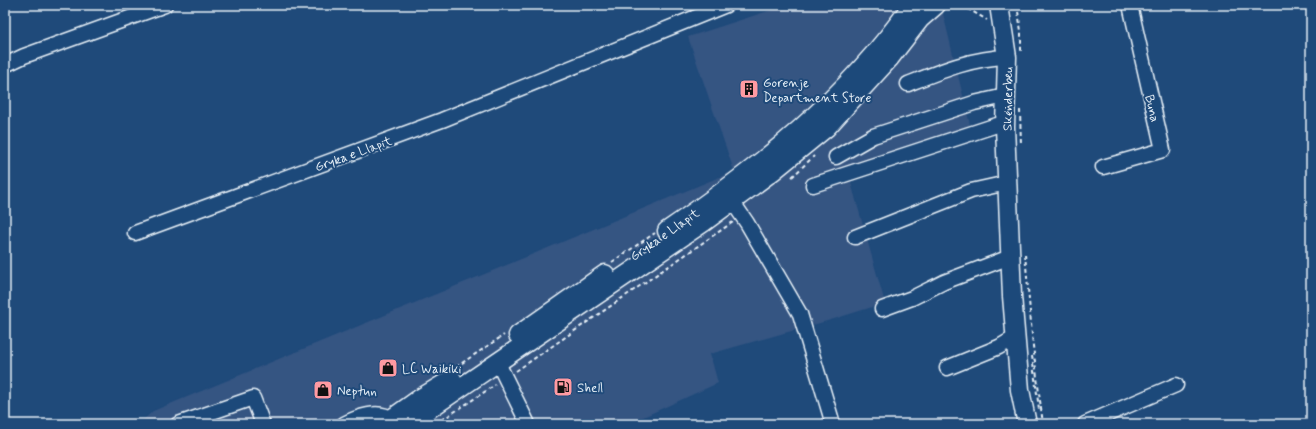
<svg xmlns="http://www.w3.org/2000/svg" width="1316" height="429" viewBox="0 0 1316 429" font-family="Mynerve,sans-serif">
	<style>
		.built { fill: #345482 }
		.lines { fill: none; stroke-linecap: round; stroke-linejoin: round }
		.minor-casing { stroke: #e8f1f8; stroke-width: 17 }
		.major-casing { stroke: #e8f1f8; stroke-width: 21 }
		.path { stroke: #e8f1f8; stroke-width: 2; stroke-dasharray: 4 3; stroke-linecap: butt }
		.minor { stroke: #1f4a7a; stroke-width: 14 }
		.major { stroke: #1f4a7a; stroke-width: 18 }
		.labels { text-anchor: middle; stroke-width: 4; stroke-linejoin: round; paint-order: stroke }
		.poi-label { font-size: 13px; fill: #e8f1f8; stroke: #1f4a7a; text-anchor: start }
		.street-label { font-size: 13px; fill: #e8f1f8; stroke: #1f4a7a }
	</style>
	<rect width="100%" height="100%" fill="#1f4a7a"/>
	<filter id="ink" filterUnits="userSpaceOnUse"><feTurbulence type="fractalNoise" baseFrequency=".025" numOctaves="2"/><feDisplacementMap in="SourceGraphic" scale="8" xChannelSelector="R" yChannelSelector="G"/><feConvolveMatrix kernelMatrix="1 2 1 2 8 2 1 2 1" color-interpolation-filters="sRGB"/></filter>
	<g filter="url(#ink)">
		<path class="built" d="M787,5H941L972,133L848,172L885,303L834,319L710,354L718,383L628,424H139L153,411L734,171L688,37Z"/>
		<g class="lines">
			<g class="minor-casing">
				<path id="minor" d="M5,65L24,56L165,5
					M908,84C941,71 972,58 1007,57
					M836,157L873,136L974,103L1005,96
					M1103,167L1163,150L1130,5
					M813,185L997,125L1005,127
					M732,201L747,223L800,314L833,424
					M135,233L442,120L726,5
					M855,237L971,191L1007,183
					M882,309L912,298L944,282L1010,257
					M497,361L528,424
					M947,368L999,347L1009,341L1016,340
					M178,424L253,398L263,424
					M344,424C357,417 379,409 391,419
					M1085,424L1176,385"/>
			</g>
			<g class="major-casing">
				<path id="major" d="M999,5L1007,57L1005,127L1012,296L1020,390L1027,424
					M667,231C760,167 846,99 912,5
					M518,335L605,274
					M384,424L419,399L452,379
					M407,424L704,222L773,171L827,127L889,59L920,19L936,5"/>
			</g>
			<path class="path" d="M954,5L968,9L987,20
				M1017,5L1021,31V51
				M1020,110L1021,145
				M792,177L814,156
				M1025,254L1033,346L1043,424
				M612,262L655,233
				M1032,356L1039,409
				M456,367L504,335
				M516,371L733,222
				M436,424L495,385"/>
			<use href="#minor" class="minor"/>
			<use href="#major" class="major"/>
		</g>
	</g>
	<defs>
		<g id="building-square" transform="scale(1)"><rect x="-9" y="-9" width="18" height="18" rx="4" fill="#ff9aa2" stroke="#1f4a7a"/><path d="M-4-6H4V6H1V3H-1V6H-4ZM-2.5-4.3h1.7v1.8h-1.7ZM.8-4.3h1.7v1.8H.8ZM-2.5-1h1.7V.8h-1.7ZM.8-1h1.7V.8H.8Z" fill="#111"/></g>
		<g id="shop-square" transform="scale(1)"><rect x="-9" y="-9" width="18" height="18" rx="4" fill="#ff9aa2" stroke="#1f4a7a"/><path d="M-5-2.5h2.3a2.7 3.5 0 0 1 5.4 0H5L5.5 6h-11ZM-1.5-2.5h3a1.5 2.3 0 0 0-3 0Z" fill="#111"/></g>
		<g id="fuel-square" transform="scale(1)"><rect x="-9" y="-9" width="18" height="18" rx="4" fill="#ff9aa2" stroke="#1f4a7a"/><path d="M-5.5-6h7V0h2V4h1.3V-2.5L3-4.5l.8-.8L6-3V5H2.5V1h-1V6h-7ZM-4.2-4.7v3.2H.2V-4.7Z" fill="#111"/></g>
	</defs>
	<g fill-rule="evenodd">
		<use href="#building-square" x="749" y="89"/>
		<use href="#shop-square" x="388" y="368"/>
		<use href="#fuel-square" x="563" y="387"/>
		<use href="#shop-square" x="323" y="390"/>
	</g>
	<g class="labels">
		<g class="poi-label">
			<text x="763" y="87">Gorenje<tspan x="763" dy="15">Department Store</tspan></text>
			<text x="402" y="373">LC Waikiki</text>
			<text x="577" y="392">Shell</text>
			<text x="337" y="395">Neptun</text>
		</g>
		<g class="street-label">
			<text transform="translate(1007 99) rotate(-89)" y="5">Skënderbeu</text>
			<text transform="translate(1153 108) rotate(77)" y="5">Buna</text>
			<text transform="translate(353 153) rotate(-20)" y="5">Gryka e Llapit</text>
			<text transform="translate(664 234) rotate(-35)" y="5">Gryka e Llapit</text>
		</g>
	</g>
	<rect width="1316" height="429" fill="none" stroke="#1f4a7a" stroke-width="20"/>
	<rect x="10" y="10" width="1296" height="409" fill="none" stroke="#e8f1f8" stroke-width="1.5" filter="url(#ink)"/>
</svg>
